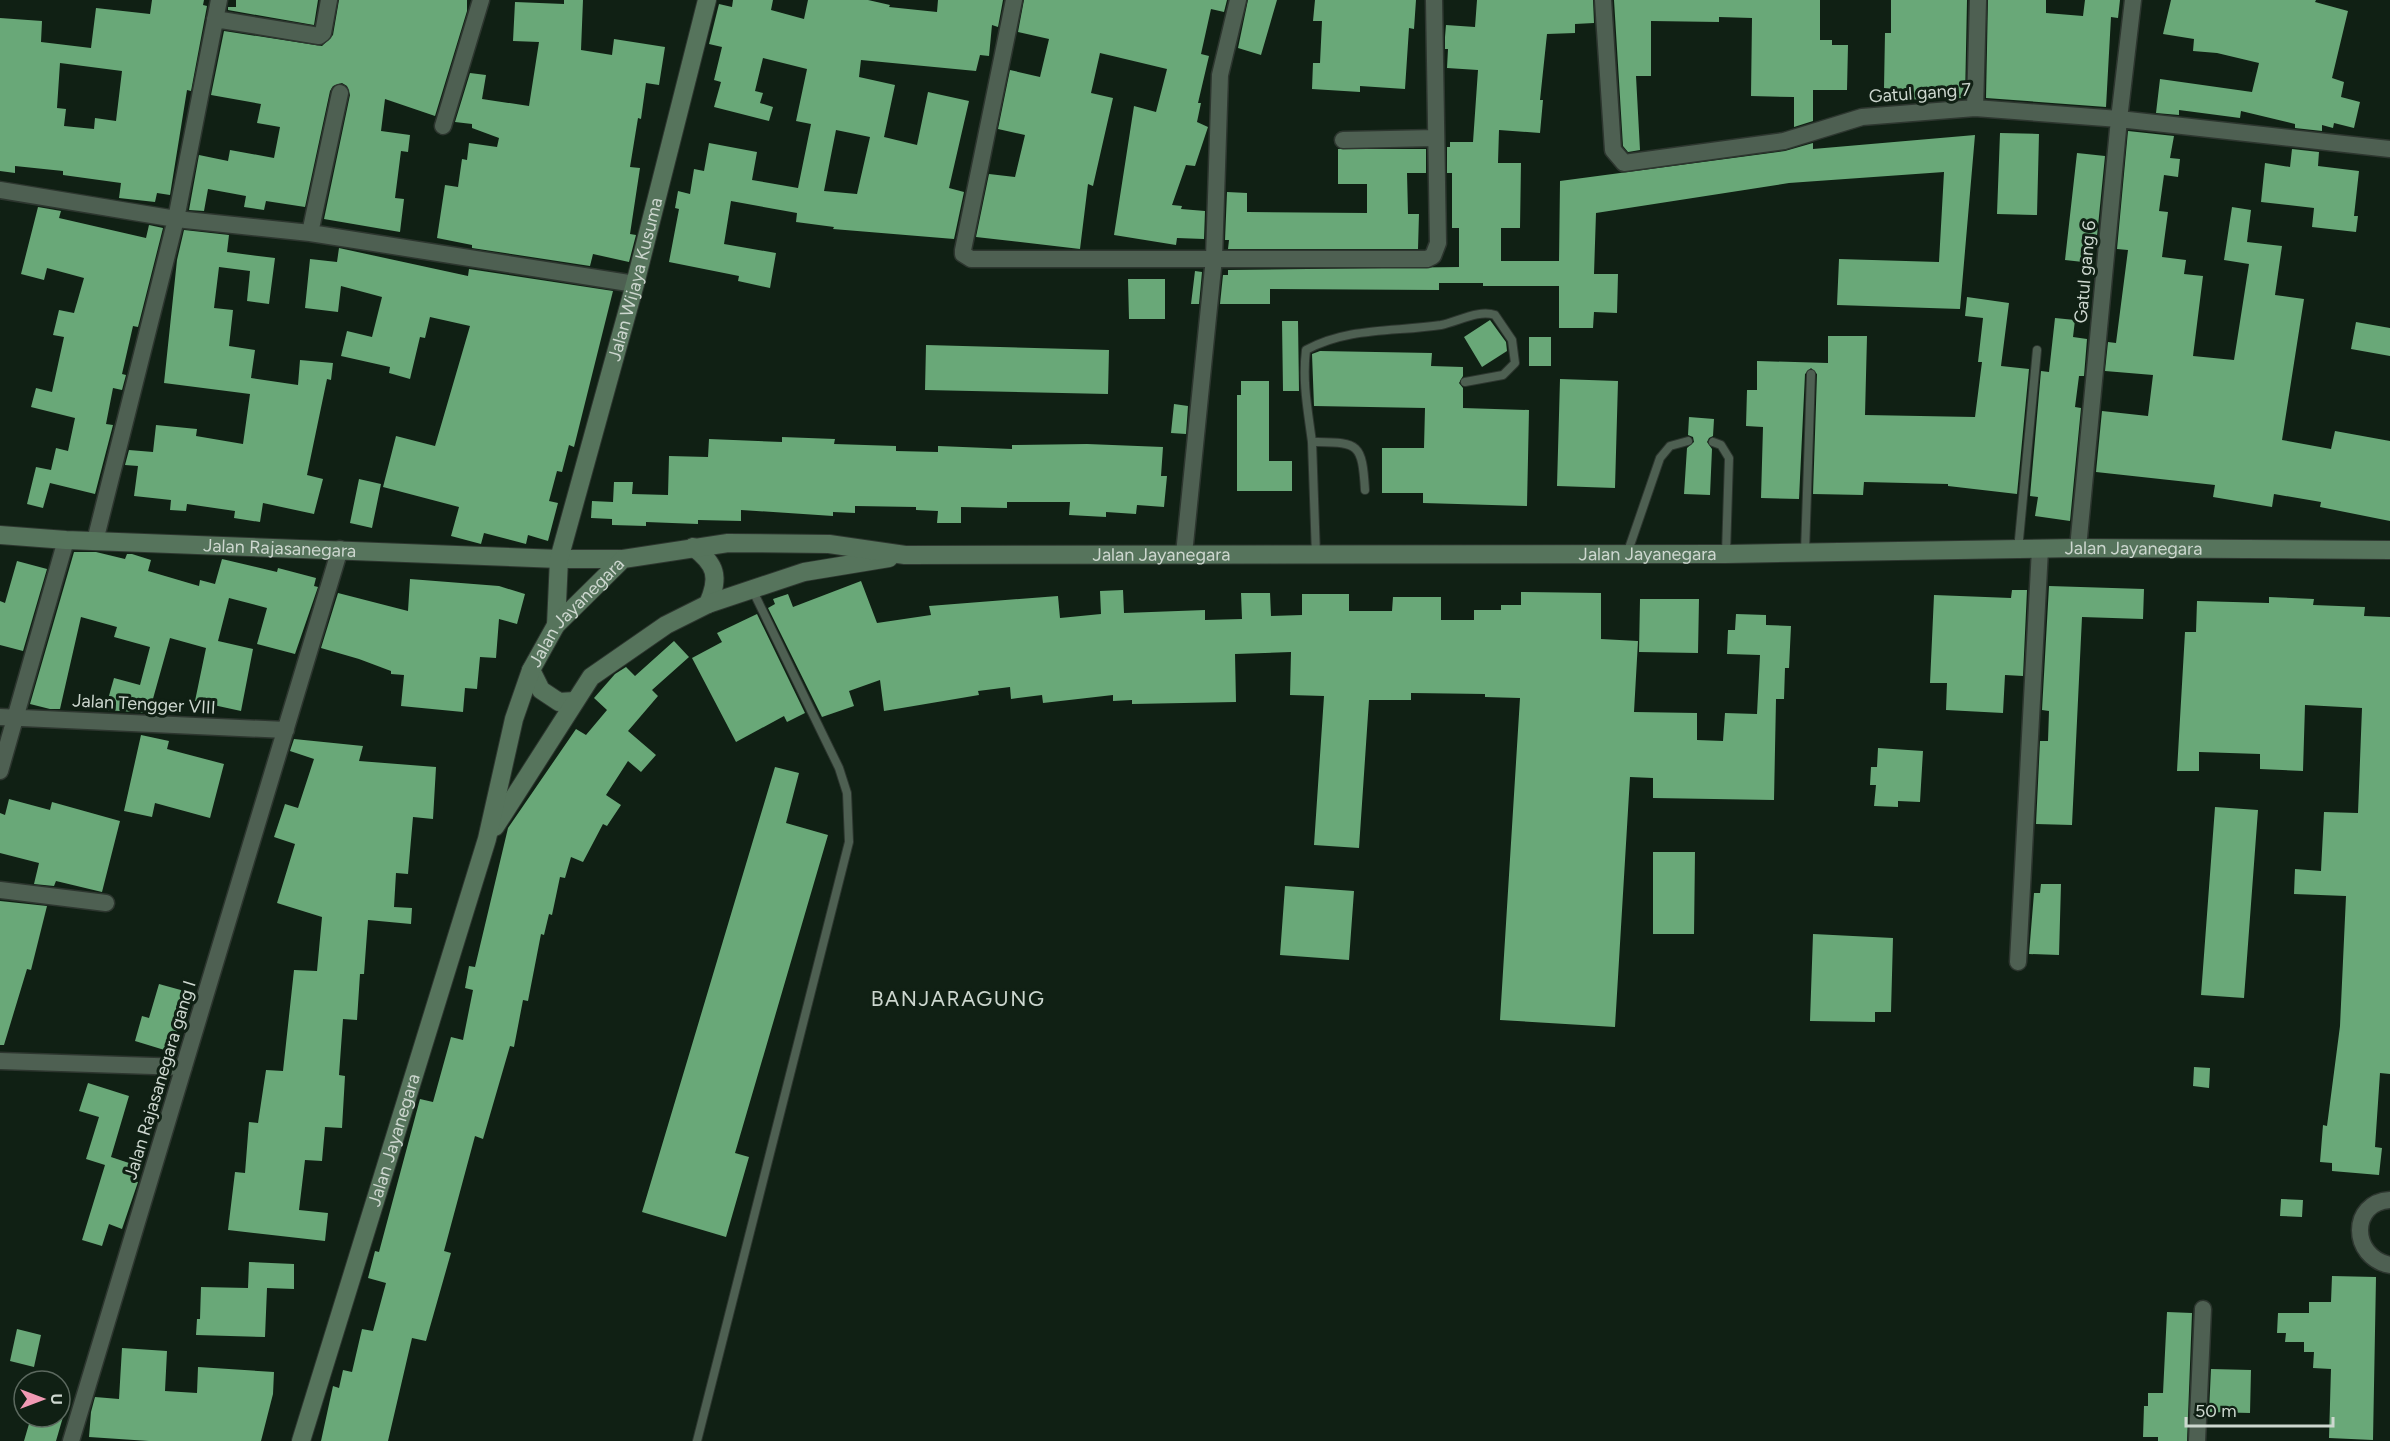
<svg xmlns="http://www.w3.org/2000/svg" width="2390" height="1441" viewBox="0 0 2390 1441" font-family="Figtree,sans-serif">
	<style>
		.building { fill: #69a878; fill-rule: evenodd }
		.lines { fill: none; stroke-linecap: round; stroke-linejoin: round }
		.lane-casing { stroke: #2d362f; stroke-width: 10 }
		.street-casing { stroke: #2d362f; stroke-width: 19 }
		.secondary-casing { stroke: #2d362f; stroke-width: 20 }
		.lane { stroke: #4e6052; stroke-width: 8 }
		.street { stroke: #4e6052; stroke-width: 16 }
		.secondary { stroke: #56745c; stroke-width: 18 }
		.labels { text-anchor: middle; stroke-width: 6; stroke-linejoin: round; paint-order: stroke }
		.street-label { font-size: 18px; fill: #cdd7cf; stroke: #102014 }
		.quarter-label { font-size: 21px; letter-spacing: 1.5px; fill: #cdd7cf; stroke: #102014 }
	</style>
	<rect width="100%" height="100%" fill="#102014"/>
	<path class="building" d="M152,0H204L203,5L207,6L191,91L187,90L170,195L157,193L155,202L119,198L121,183L63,175V171L15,166V173L0,171V18L42,21L41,42L91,48L96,8L150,14ZM60,63L122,71L116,121L95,118L94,129L64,126L66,109L57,108Z
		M236,0H318L314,25L228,10V7H236Z
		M339,0H467V11L435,116L385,99L381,131L410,135L408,152L401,151L395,198L404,199L400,232L324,219L350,95L347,86L342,83L333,86L330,91L305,207L266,201L264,210L244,207L246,196L208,189L204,211L189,210L199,155L228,161L230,150L274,158L280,127L257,123L261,104L211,95L224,31L322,46L333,35Z
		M564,0H583L581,50L612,55L614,39L665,47L659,85L646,83L641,119L638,118L630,167L640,168L630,234L636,235L629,262L593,254L590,266L472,248V245L437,238L445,185L458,187L462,159L467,160L469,143L497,147L499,138L472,128V124L455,122L470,73L486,75L482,99L529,106L539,42L513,41L515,2L564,4Z
		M733,0H773L771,10L804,19L808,0H868L890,5L889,7L937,12L938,0H1003L998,27L992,25L989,56L980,55L976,71L861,60L859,77L895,85L884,137L917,145L928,92L969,101L949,188L964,192L954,239L833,229L834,227L796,222L797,213L731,201L724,244L776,253L770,288L738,281L739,276L669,262L679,209L675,208L678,191L690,194L694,169L704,171L709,143L757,152L752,180L798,188L811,124L796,121L807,69L763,58L755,91L763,93L760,103L773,107L769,121L714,107L721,82L714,80L722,47L709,44L719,4L732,7ZM836,130L870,137L857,194L824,191Z
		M1024,0H1227L1224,12L1211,9L1201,54L1209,56L1198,103H1201L1197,122L1208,127L1195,166L1186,165L1172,205L1182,206L1181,209L1205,211L1204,239L1177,238L1176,245L1114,235L1134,106L1156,112L1167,69L1100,53L1091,93L1113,98L1093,186L1088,184L1080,249L976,237L989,174L1015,177L1025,135L998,129L1010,70L1040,77L1049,39L1018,32Z
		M1248,0H1277L1261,55L1238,48Z
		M1315,0H1416L1414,29L1409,28L1405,89L1360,86V92L1312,89L1313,63H1320L1322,21H1313Z
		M1477,0H1593L1594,23L1575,24V33L1547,34L1540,100H1543L1540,133L1499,130L1498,163H1521L1520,228H1501V261H1559L1560,181L1785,151L1813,143V149L1975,135L1960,309L1837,305L1839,259L1939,262L1944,172L1789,183L1596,213L1594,274H1618L1617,313L1594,312L1593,328H1559V286H1483V283H1439V290L1270,289V304H1220L1223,275H1228V270L1459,267V228H1452V173H1447V147H1450V142H1473L1478,70L1447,68L1448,49H1445V37L1446,25L1475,27Z
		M1614,0H1820V40H1832V45H1848L1847,90H1813V121L1794,127V97L1751,96L1752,18L1719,17V22L1651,21V76H1636L1640,150L1628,152L1623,146Z
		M1891,0H1967L1965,98L1895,100V89L1884,88L1885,33H1891Z
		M1988,0H2046V13L2083,16L2085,0H2120L2118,18L2111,17L2106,107L1986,98Z
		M2171,0H2316L2315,2L2348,11L2332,78L2344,82L2341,97L2360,102L2354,128L2334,123L2333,128L2322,125V131L2295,128V124L2241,111L2240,118L2179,110V115L2156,113L2160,79L2252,92L2259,63L2217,53L2193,51L2194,39L2163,34Z
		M2128,131L2174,136L2170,158L2180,159L2178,177L2164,175L2159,211L2168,212L2162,257L2186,260L2184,274L2203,276L2193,356L2234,360L2249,264L2224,260L2232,207L2251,210L2247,242L2282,246L2275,295L2304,299L2282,440L2331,449L2335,431L2390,441V521L2320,507L2321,502L2274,494L2272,507L2213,497L2215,485L2096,472L2102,411L2148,416L2153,375L2105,371L2108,342L2116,343L2128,250L2117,249Z
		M2000,133L2039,134L2037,215L1997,214Z
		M1338,149H1426V173H1407L1408,214H1419L1418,249H1228L1229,240H1225L1227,192L1247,193V212L1367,213V184H1338Z
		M2292,149L2319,152L2318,166L2359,171L2354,216H2358L2356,232L2312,227L2314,208L2261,202L2265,163L2290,167Z
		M2077,153L2105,156L2096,246H2094L2092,263L2065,260Z
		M38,207L61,211L59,218L146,238L149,225L163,228L138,327L133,326L122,374L126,375L122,390L113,388L106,424L113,425L95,494L50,483L43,508L27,504L36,467L51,470L56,448L68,451L75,418L31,407L36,388L52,392L64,337L53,335L59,310L74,313L84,278L47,268L44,280L21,274Z
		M184,230L229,235L227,252L275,258L269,304L247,301L250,271L219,267L214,308L233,310L229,346L255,350L251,378L298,385L300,360L333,363L331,380L327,379L307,475L323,479L314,514L263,503L260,522L234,518L235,511L187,504L186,511L170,510L171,500L134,496L138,466L125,465L129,450L153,452L156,425L197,429L196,436L243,444L250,394L164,383L177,260Z
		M339,248L468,276L469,269L613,291L574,447L569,445L562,472L557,471L549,501L558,503L548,541L528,535L526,544L484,533L481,544L451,536L459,507L383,487L396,436L435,446L470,326L430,317L425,338L420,337L410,379L389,373L390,367L341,356L347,331L372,337L382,297L341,286L338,312L305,308L310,259L337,262Z
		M1195,271L1202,272L1199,304H1191Z
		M1128,279H1165V319H1129Z
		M1967,297L2009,303L2001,366L2029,369L2017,494L1948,486V484L1864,482L1863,495L1813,494L1817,374L1811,368L1805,374L1799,499L1761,498L1763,427L1746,426L1747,390H1757V361L1828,363V336H1867L1865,415L1975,417L1982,362H1978L1983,318L1965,316Z
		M2055,318L2075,320L2073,337L2087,339L2084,376H2079L2075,407L2081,408L2070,521L2035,516L2038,497L2030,496L2041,371L2049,372Z
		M1490,320L1506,342L1507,351L1482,367L1464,337Z
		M1282,321H1298L1299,391H1283Z
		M2356,322L2390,328V356L2351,349Z
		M1529,337H1551V366H1529Z
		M926,345L1109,350L1108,394L925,390Z
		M1320,351L1432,353L1431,366L1463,367V376L1459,383L1463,388V408L1529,410L1527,506L1423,503V493H1382V448H1424L1425,408L1314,406L1312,354Z
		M1560,379L1618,381L1615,488L1557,486Z
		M1241,381H1269V461H1292V491H1237V395H1241Z
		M1174,404L1188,406L1186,434L1171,433Z
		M1689,417L1714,419L1713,436L1709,438L1707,442L1712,449L1710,495L1684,494L1687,448L1694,442L1693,437L1688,435Z
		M782,437L835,439L834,444L896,446V451L938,452V446L1012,449V445L1087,444L1163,447L1161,476H1167L1164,507L1137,505L1136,514L1106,512V517L1069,515L1070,502H1007V508L961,507V523H937L938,511L916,510V507L855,506V513L833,512V516L741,510V521L698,520V524L646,522V526L612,525V519L591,518L592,501L613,502L614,482H633L632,494L668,495L669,456L708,457L709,439L782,442Z
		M359,479L381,484L372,528L350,523Z
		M74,552H96L125,559L127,554H132L151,560L148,571L199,586L200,580L215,584L222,559L277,572L278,568L316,578L314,586L318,587L295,654L257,644L267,608L229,598L218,641L253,649L241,711L195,701L206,648L170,638L149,713L105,710L114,678L140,685L150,647L114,637L117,627L81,617L60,709H50L30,704Z
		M17,561L47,569L23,651L0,645V601L5,603Z
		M410,579L499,586L525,594L517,624L499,619L496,658L480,657L477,689L465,688L463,712L401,706L404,675L391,674V671L359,659L321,648L338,593L408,611Z
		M861,581L877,623L931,615L929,606L1058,596L1060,618L1101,614L1100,591L1123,590L1124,613L1205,610V620L1242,619L1241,593H1270L1271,616L1302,615V594H1349V611H1392L1393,597H1441V620H1474V610H1501V605H1521V592L1601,593V639L1638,641L1634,712L1697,713V740L1723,741L1725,713L1757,714L1760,655L1727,654L1728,630H1735L1736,614L1766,615V625L1791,626L1789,668H1785L1784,699H1776L1774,800L1653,798V778L1630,777L1615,1027L1500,1020L1520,698L1485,697V694L1411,693V700H1369L1359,848L1314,845L1324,696L1290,695L1291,652L1235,654L1236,702L1132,704V700L1113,701V695L1043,703L1042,695L1011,699L1010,687L978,691L979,695L884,711L880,680L849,691L854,706L822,717L768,608L775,604L773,599L788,594L793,607Z
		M2049,586L2144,589L2143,619L2082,617L2072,825L2036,824L2040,741H2048L2049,711L2042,710Z
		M2012,590H2027L2023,676L2005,675L2003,713L1946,710L1947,683H1930L1934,595L2011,598Z
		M2269,597L2314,599L2313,605L2365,607L2364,616L2390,617V1074L2380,1073L2375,1147L2382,1148L2379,1175L2332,1171V1163L2320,1162L2323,1125L2327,1126L2340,1026L2346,896L2294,894L2295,869L2321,871L2324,812L2358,813L2362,708L2305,705L2303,771L2260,769V754L2199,752V771H2177L2185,632H2196L2197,601L2269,603Z
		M1640,599H1699L1698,653L1639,652Z
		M757,614L805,713L787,722L784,716L736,742L692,658L722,642L717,633Z
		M674,641L689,657L652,690L658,696L628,731L656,755L641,772L628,761L606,795L621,805L607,826L603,824L583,862L571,857L565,878L560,877L552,915L549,914L544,935L541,934L528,1001L523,1000L514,1047L510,1046L483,1139L475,1136L444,1251L451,1253L426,1341L412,1338L388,1441H321L333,1386L339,1388L343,1370L352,1372L362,1329L373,1331L386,1283L368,1278L375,1251L379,1252L420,1099L433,1102L451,1037L463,1040L473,990L465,988L469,966L475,967L508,828L576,729L586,735L607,710L594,698L615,674L626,667L635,676Z
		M141,735L169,741L167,749L224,764L210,818L155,803L152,817L124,811Z
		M294,739L363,746L359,761L436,767L433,819L413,817L408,874L396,873L394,907L412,908L411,924L368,920L364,974H360L357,1020L343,1019L339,1075L345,1076L342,1128L325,1127L322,1161L305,1160L299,1210L328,1213L325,1241L228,1230L235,1172L245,1173L249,1122L258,1123L266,1070L283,1071L294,970L317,971L322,917L277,903L295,844L274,837L285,804L298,808L314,759L290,751Z
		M1878,748L1923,751L1920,802L1898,801V807L1874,806L1876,785H1870L1871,767H1877Z
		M775,767L799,773L786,823L828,835L735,1153L749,1157L726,1237L642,1212Z
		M9,799L50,810L52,802L120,821L102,892L56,881L54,886L34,884L39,863L0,853V813L5,815Z
		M2215,807L2258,810L2244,998L2201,995Z
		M1653,852H1695L1694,934H1653Z
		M2041,884H2061L2059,955L2029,954L2034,893H2040Z
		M1285,886L1354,891L1349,960L1280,955Z
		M0,901L47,906L31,970L27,969L4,1045H0Z
		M1813,934L1893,938L1891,1012H1875V1022L1810,1021Z
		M159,984L188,992L171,1052L135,1041L142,1016L149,1018Z
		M2194,1067L2210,1068L2209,1088L2193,1086Z
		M88,1083L129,1096L111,1157L138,1166L133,1181L138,1182L122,1229L109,1224L102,1246L82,1240L105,1165L86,1159L99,1117L79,1111Z
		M2281,1199L2303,1200L2302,1217L2280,1216Z
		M249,1262L294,1264V1289L267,1288L265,1337L196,1335L197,1319H200L201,1287L248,1288Z
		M2332,1276L2376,1277L2373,1440L2329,1438L2331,1369L2313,1368L2314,1352H2304V1342H2285L2286,1333H2277L2278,1313H2309V1302H2331Z
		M2167,1312L2192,1313L2187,1441H2158V1437H2143L2144,1406H2148V1393H2163Z
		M17,1329L41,1335L34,1367L10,1361Z
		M122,1348L167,1351L165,1391L197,1393L198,1367L274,1372L273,1394L261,1441H149L89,1437L91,1412L95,1397L119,1399Z
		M2211,1369L2251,1370L2250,1413L2209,1412Z
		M31,1417H63L56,1441H24Z"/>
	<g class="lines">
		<g class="lane-casing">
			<path id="lane" d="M1312,442C1308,411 1302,382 1306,350C1348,327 1395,332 1441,325C1457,322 1479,309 1495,315L1512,340L1515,363L1503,375L1465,382
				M1713,442L1721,445L1729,458L1726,554
				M2018,550L2037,350
				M1805,552L1811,374
				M1627,554L1660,458L1670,446L1688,441
				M1316,555L1312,442C1358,443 1362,441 1365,490
				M697,1441L849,842L847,793L839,768L752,589"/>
		</g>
		<g class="street-casing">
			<path id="street" d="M1014,0L963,250V254L971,259H1427L1433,256L1438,243L1434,0
				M1603,0L1613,150L1624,163L1784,141L1862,117L1975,108L2119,119L2390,149
				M215,19L319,36L323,33L329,0
				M1975,108L1978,0
				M443,126L481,0
				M1343,140L1435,138
				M0,190L176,219L310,233L635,284
				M310,233L340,93
				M95,541L176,219L219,0
				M2078,548L2119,119L2133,0
				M1184,554L1214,258L1220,75L1238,0
				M0,717L286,730
				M0,771L66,540
				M0,890L106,903
				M2018,962L2040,549
				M0,1061L184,1067
				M2390,1200C2350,1202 2350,1257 2390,1265
				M71,1441L340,549
				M2197,1441L2203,1309"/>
		</g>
		<g class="secondary-casing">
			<g id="secondary">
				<path id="s1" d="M0,535L66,540L559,559H623"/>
				<path d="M693,547C716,564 720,577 708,604"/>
				<path id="s2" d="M556,625L559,559L635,284L707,0"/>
				<path d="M531,670L541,690L559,702L575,701"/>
				<path d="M495,827L591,677L666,625L708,604L804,572L889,558"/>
				<path id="s3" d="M301,1441L487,839L514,719L531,670L556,625L623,559L728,543L829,544L905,555L1726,554L2078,548L2390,550"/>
			</g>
		</g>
		<use href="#lane" class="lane"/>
		<use href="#street" class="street"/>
		<use href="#secondary" class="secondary"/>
	</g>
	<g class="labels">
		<g class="street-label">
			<text transform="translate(1920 93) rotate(-4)" y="6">Gatul gang 7</text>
			<text transform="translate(2085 272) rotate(-85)" y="6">Gatul gang 6</text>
			<text dy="6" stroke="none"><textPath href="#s2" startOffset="356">Jalan Wijaya Kusuma</textPath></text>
			<text dy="6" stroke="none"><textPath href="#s1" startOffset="280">Jalan Rajasanegara</textPath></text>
			<text dy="6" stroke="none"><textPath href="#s3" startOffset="2463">Jalan Jayanegara</textPath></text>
			<text dy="6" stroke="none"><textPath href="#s3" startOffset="1491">Jalan Jayanegara</textPath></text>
			<text dy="6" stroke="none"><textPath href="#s3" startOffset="1977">Jalan Jayanegara</textPath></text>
			<text dy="6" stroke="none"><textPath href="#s3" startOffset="879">Jalan Jayanegara</textPath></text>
			<text transform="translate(144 704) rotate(3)" y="6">Jalan Tengger VIII</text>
			<text transform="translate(160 1080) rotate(-73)" y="6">Jalan Rajasanegara gang I</text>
			<text dy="6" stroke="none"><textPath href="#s3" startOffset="315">Jalan Jayanegara</textPath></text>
		</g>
		<g class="quarter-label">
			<text x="958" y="1006">BANJARAGUNG</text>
		</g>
	</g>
	<g transform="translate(42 1399) rotate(90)"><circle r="28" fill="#102014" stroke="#5c695f" stroke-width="1.5"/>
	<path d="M0-4.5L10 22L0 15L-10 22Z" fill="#f19ab4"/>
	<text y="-9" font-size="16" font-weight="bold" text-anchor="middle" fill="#cdd7cf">U</text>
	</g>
	<path d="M2186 1417v9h147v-9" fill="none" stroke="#cdd7cf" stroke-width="3"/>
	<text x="2195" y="1417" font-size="18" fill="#cdd7cf" stroke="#102014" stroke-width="4.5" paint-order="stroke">50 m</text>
</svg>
